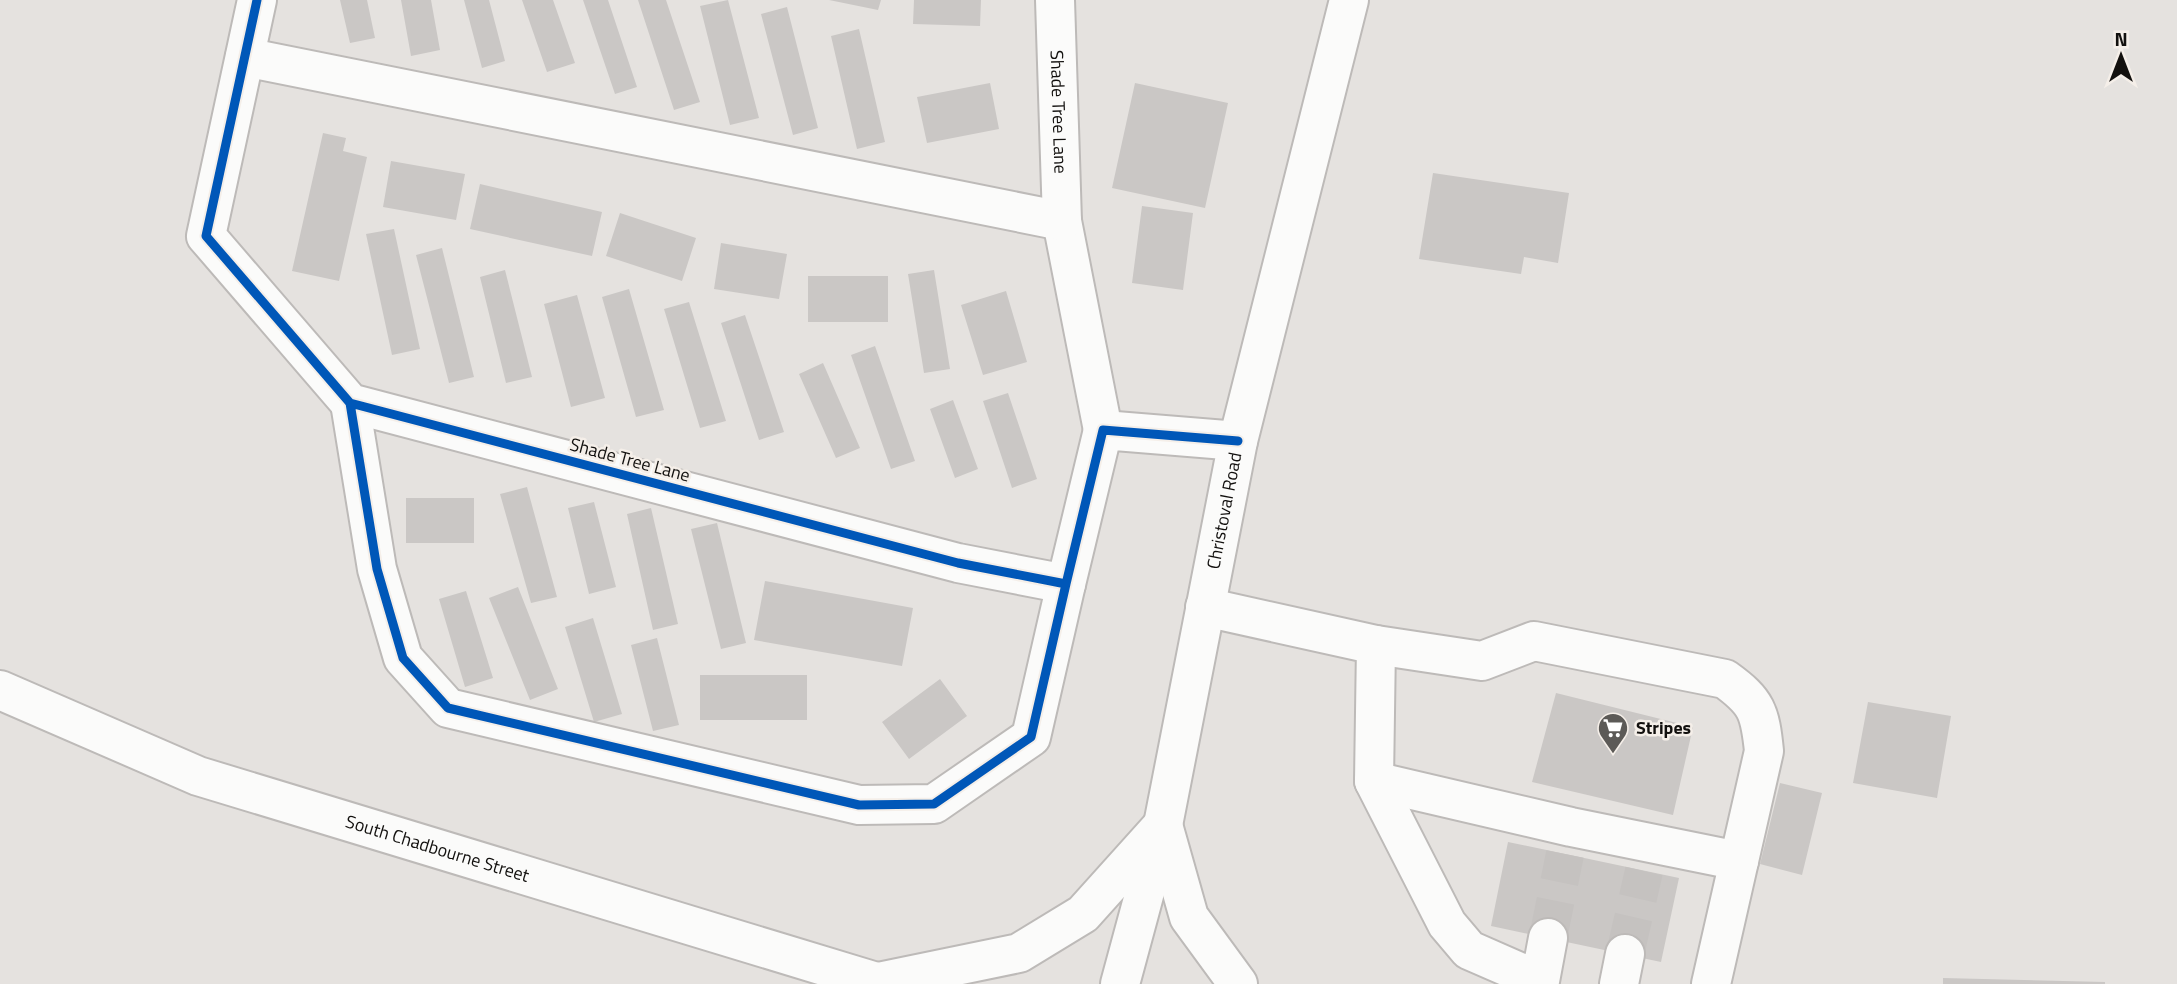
<svg xmlns="http://www.w3.org/2000/svg" width="2177" height="984" viewBox="0 0 2177 984" font-family="'Titillium Web',sans-serif">
	<style>
		.building { fill: #cac7c5 }
		.lines { fill: none; stroke-linecap: round; stroke-linejoin: round }
		.minor-tunnel { stroke: #c5c2c0; stroke-width: 38; stroke-dasharray: 38 19; stroke-linecap: butt }
		.minor-casing { stroke: #bdbab8; stroke-width: 42 }
		.major-casing { stroke: #bdbab8; stroke-width: 42 }
		.minor { stroke: #fbfbfa; stroke-width: 38 }
		.major { stroke: #fbfbfa; stroke-width: 38 }
		.cycleway-casing { stroke: #f5efe9; stroke-width: 13 }
		.cycleway { stroke: #0057b8; stroke-width: 9 }
		.labels { text-anchor: middle; stroke-width: 5; stroke-linejoin: round; paint-order: stroke }
		.street-label { font-size: 18px; fill: #12100e; stroke: #f5efe9 }
		.poi-label { font-size: 18px; font-weight: bold; fill: #12100e; stroke: #f5efe9; text-anchor: start }
	</style>
	<rect width="100%" height="100%" fill="#e5e2df"/>
	<path class="building" d="M340,0H367L375,38L350,43Z
		M401,0H431L440,50L411,56Z
		M464,0H489L505,61L482,68Z
		M522,0H553L575,63L547,72Z
		M583,0H608L637,87L615,94Z
		M638,0H666L700,102L674,110Z
		M728,0L759,118L730,125L700,6Z
		M829,0H881L878,10Z
		M914,0H981L980,26L913,24Z
		M787,7L818,128L793,135L761,14Z
		M859,29L885,142L857,149L831,36Z
		M990,83L999,129L927,143L917,97Z
		M1135,83L1228,103L1205,208L1112,188Z
		M323,133L346,138L343,151L367,157L339,281L292,271Z
		M391,161L465,174L456,220L383,207Z
		M1433,173L1569,193L1558,263L1524,257L1521,274L1419,259Z
		M480,184L602,212L592,256L470,229Z
		M1142,206L1193,213L1183,290L1132,283Z
		M620,213L696,238L682,281L606,256Z
		M394,229L420,349L392,355L366,234Z
		M721,243L787,254L779,299L714,289Z
		M442,248L474,377L449,383L416,255Z
		M505,270L532,377L506,383L480,277Z
		M934,270L950,369L924,373L908,274Z
		M808,276H888V322H808Z
		M629,289L664,410L636,417L602,297Z
		M1006,291L1027,362L983,375L961,305Z
		M577,295L605,398L571,407L544,304Z
		M689,302L726,421L700,428L664,309Z
		M745,315L784,432L759,440L721,323Z
		M875,346L915,461L891,469L851,355Z
		M823,363L860,448L836,458L799,374Z
		M1008,393L1037,479L1012,488L983,401Z
		M953,400L978,469L955,478L930,409Z
		M527,487L557,597L531,603L500,494Z
		M406,498H474V543H406Z
		M594,502L616,587L589,594L568,508Z
		M651,508L678,624L653,630L627,514Z
		M717,523L746,643L721,649L691,529Z
		M765,581L913,608L902,666L754,640Z
		M518,587L558,689L530,700L489,598Z
		M466,591L493,678L465,687L439,599Z
		M593,618L622,714L594,722L565,627Z
		M657,638L679,725L653,731L631,645Z
		M700,675H807V720H700Z
		M940,679L967,716L909,759L882,722Z
		M1556,693L1693,727L1673,815L1532,782Z
		M1868,702L1951,716L1937,798L1853,783Z
		M1780,783L1822,793L1802,875L1760,864Z
		M1508,842L1679,878L1661,962L1491,926Z
		M1943,978L2105,982V984H1943Z"/>
	<g class="lines">
		<path class="minor-tunnel" d="M1548,938L1565,854
			M1625,954L1644,871"/>
		<g class="minor-casing">
			<g id="minor">
				<path d="M257,0L206,236L350,403L958,563L1066,584L1103,430L1238,441"/>
				<path id="s1" d="M1055,0L1062,221L1103,430"/>
				<path d="M245,57L1062,221"/>
				<path d="M350,403L377,569L403,658L448,708L859,805L934,804L1031,737L1066,584"/>
				<path d="M1205,607L1376,645L1374,781L1447,924L1469,950L1540,981L1548,938"/>
				<path d="M1376,645L1482,661L1534,641L1725,679C1757,702 1760,712 1764,751L1711,984"/>
				<path d="M1374,781L1571,827L1739,861"/>
				<path id="s2" d="M1120,984L1163,825L1238,441L1349,0"/>
				<path d="M1619,984L1625,954"/>
			</g>
		</g>
		<g class="major-casing">
			<g id="major">
				<path id="s3" d="M0,690L198,776L883,984"/>
				<path d="M1163,825L1189,917L1238,984"/>
				<path d="M878,982L1019,953L1083,914L1163,825"/>
			</g>
		</g>
		<use href="#minor" class="minor"/>
		<use href="#major" class="major"/>
		<g class="cycleway-casing">
			<path id="cycleway" d="M257,0L206,236L350,403L958,563L1066,584L1103,430L1238,441
				M350,403L377,569L403,658L448,708L859,805L934,804L1031,737L1066,584"/>
		</g>
		<use href="#cycleway" class="cycleway"/>
	</g>
	<defs>
		<g id="supermarket-pin" transform="scale(1.575)"><path d="M0 17L-7.5 6A9.5 9.5 0 1 1 7.5 6Z" fill="#5c5a57" stroke="#f5efe9"/><path d="M-6-5.5h2.5l.6 2H6L4.5 2H-2.5L-4.4-4H-6ZM-1.5 3.2a1.3 1.3 0 1 0 .1 0ZM3 3.2a1.3 1.3 0 1 0 .1 0Z" fill="#fff"/></g>
	</defs>
	<g fill-rule="evenodd">
		<use href="#supermarket-pin" x="1613" y="728"/>
	</g>
	<g class="labels">
		<g class="street-label">
			<text dy="6" stroke="none"><textPath href="#s1" startOffset="112">Shade Tree Lane</textPath></text>
			<text transform="translate(630 460) rotate(15)" y="6">Shade Tree Lane</text>
			<text dy="6" stroke="none"><textPath href="#s2" startOffset="485">Christoval Road</textPath></text>
			<text dy="6" stroke="none"><textPath href="#s3" startOffset="466">South Chadbourne Street</textPath></text>
		</g>
		<g class="poi-label">
			<text x="1636" y="734">Stripes</text>
		</g>
	</g>
	<g transform="translate(2121 56)" stroke="#f5efe9" stroke-width="5" paint-order="stroke">
	<path d="M0-5L12 26L0 18L-12 26Z" fill="#12100e"/>
	<text y="-10" font-size="19" font-weight="bold" text-anchor="middle" fill="#12100e">N</text>
	</g>
</svg>
